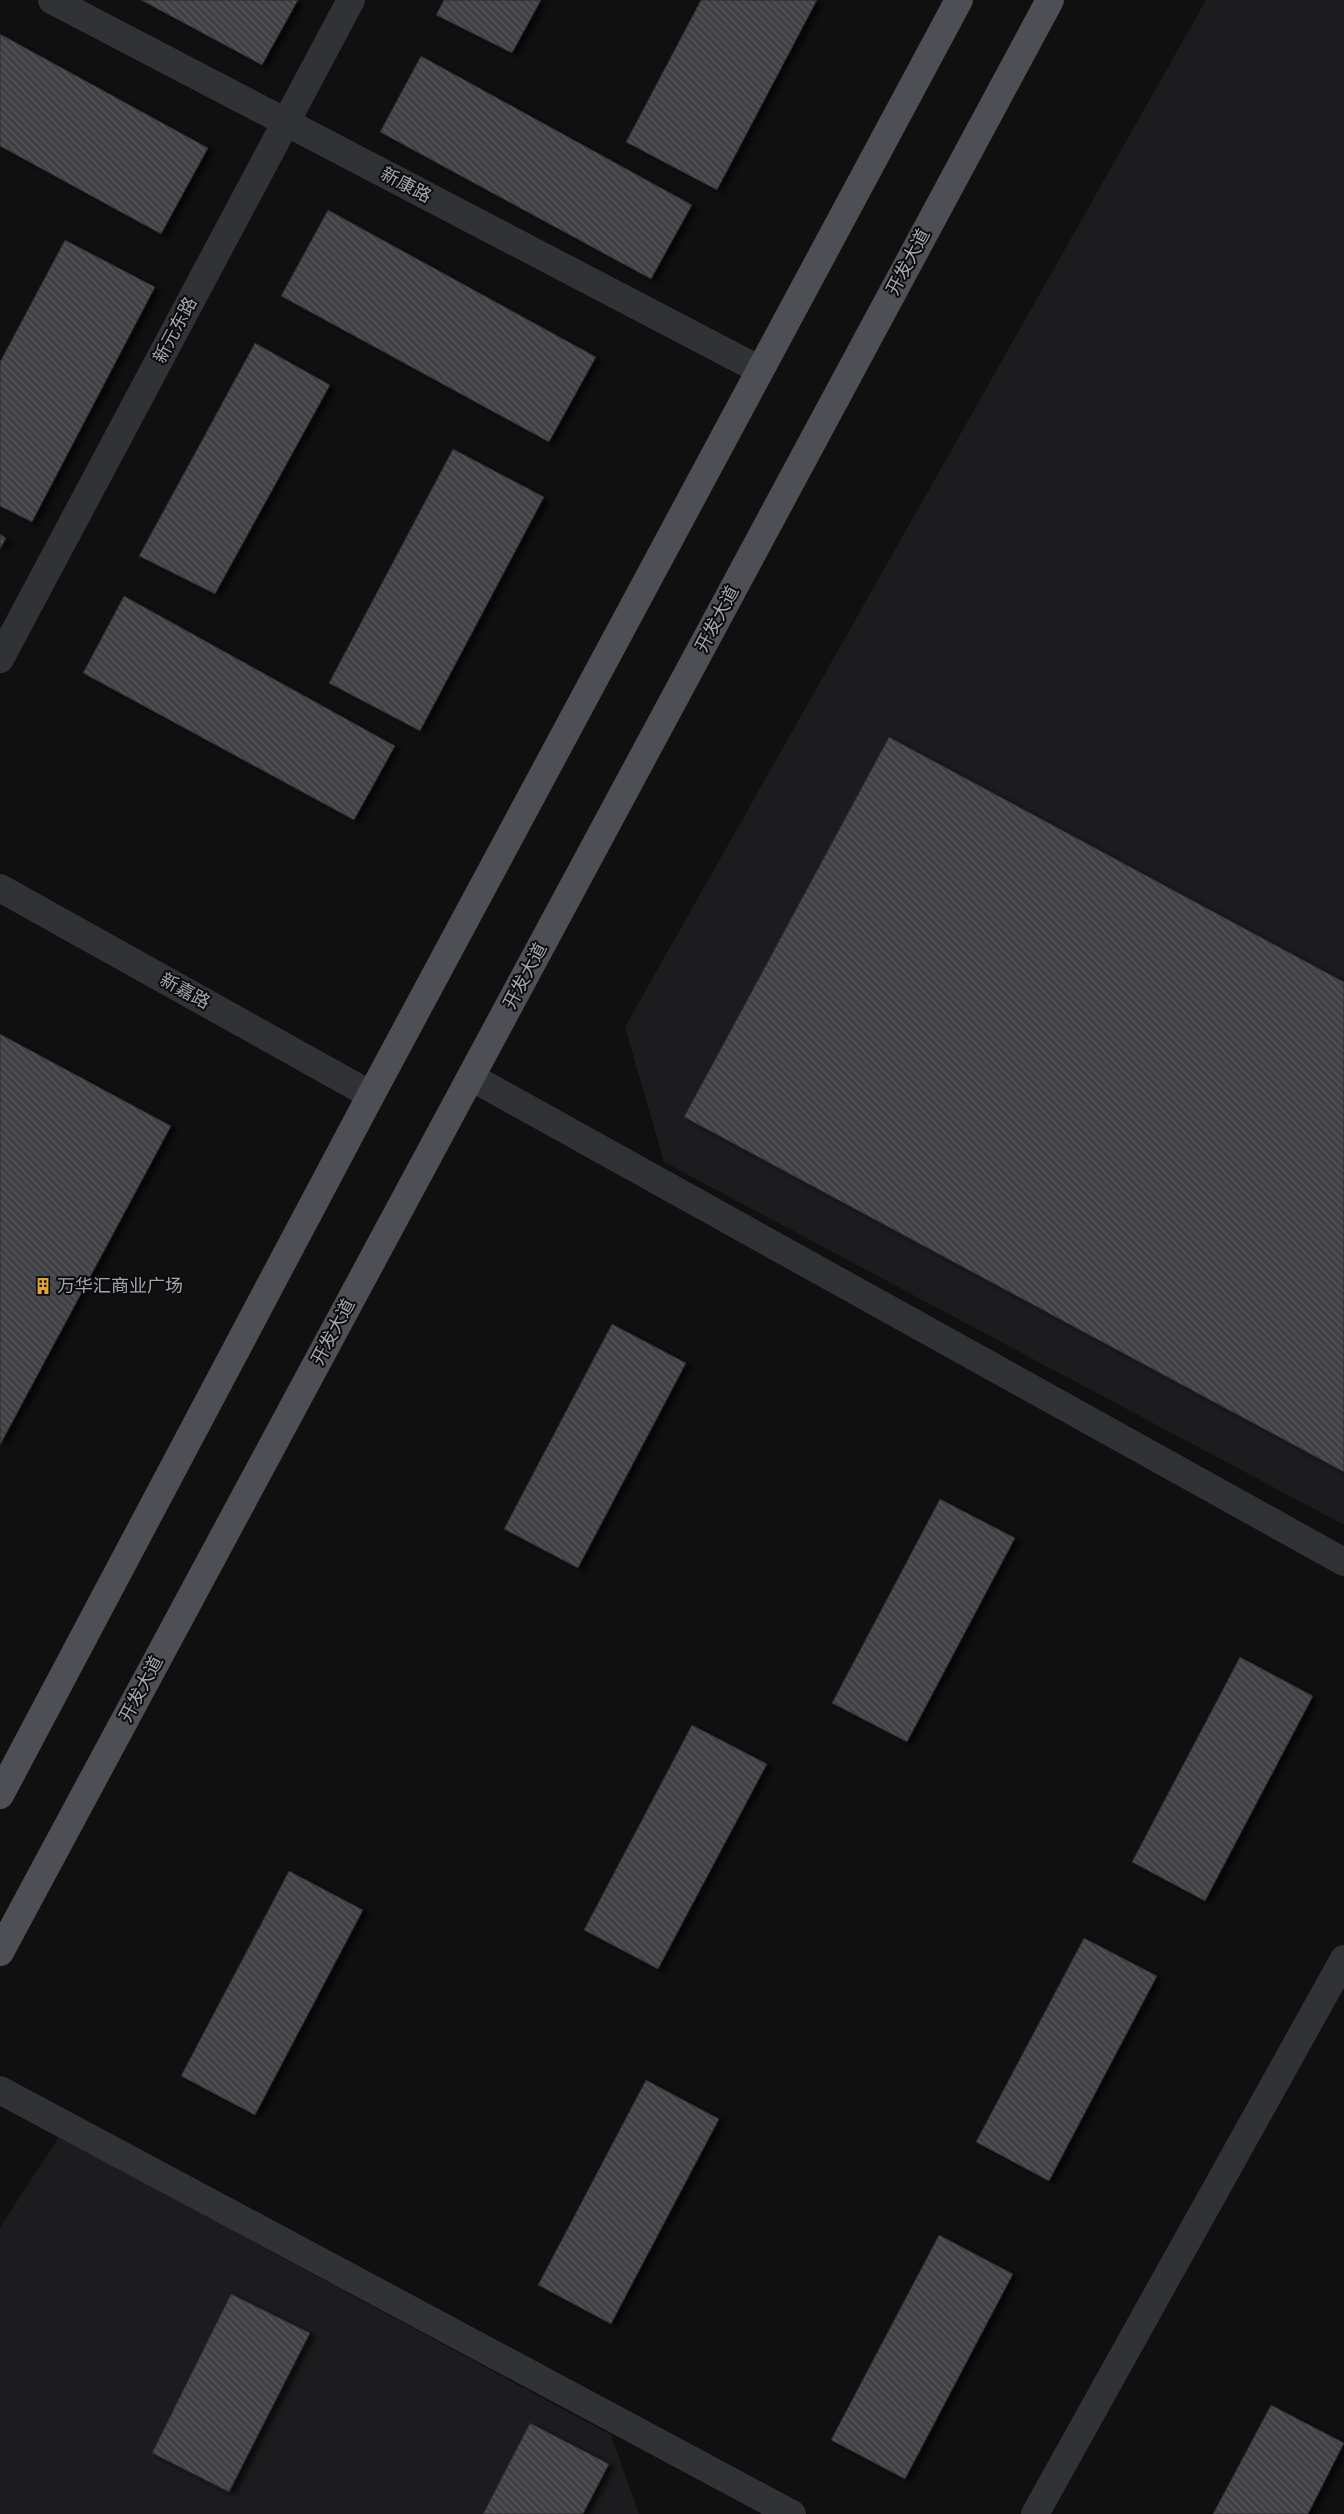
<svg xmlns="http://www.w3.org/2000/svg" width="1344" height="2514" viewBox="0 0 1344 2514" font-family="'Nunito Sans','Noto Sans SC',sans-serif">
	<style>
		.built { fill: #1c1c1e }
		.building { fill: url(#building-back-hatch); stroke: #2a2a2d; filter: url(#shadow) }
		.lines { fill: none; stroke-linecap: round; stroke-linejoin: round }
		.minor { stroke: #313236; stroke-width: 28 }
		.primary { stroke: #4d4f54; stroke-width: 28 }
		.labels { text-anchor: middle; stroke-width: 4; stroke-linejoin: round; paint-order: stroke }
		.street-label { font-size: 18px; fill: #a2a7b1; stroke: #0b0b0c }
		.poi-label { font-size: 18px; fill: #a2a7b1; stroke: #0b0b0c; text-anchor: start }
	</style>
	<defs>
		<pattern id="building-back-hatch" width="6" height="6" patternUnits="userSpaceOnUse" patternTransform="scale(1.25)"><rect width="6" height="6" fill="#3f4044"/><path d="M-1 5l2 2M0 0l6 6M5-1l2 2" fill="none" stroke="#58595d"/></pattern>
		<filter id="shadow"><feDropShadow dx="5.5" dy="3" stdDeviation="2.5" flood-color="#0009"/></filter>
	</defs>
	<rect width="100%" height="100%" fill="#101011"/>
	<path class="built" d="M1206,0H1344V1525L664,1162L625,1027Z
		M59,2137L611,2435L639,2514H0V2227Z"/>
	<path class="building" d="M141,0H298L262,65Z
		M444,0H541L512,53L436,15Z
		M701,0H817L717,190L626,142Z
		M0,34L208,148L161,234L0,146Z
		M421,56L692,205L651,279L380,132Z
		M328,210L596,357L549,442L281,296Z
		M65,240L155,287L32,522L0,506V362Z
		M255,343L330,385L215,594L139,556Z
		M453,449L544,497L420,731L329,683Z
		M0,534L6,538L0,549Z
		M124,596L395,746L354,820L83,673Z
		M889,737L1344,982V1472L684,1117Z
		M0,1034L171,1126L0,1445Z
		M612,1324L686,1363L578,1568L504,1529Z
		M940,1499L1015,1538L907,1742L832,1703Z
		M1240,1657L1313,1696L1205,1901L1132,1862Z
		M692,1725L767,1764L658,1969L584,1930Z
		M289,1871L363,1910L255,2115L181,2076Z
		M1084,1938L1157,1976L1049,2181L976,2142Z
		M646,2080L719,2119L611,2324L538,2285Z
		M939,2235L1013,2274L905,2479L831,2440Z
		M231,2294L310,2333L229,2492L152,2453Z
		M1271,2405L1344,2443L1308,2514H1213Z
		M530,2423L609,2464L583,2514H483Z"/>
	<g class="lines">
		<path class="minor" d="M52,0L760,370
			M0,659L351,0
			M0,888L371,1095
			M471,1077L1344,1562
			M0,2090L792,2514
			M1035,2514L1344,1959"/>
		<path class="primary" d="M0,1795L371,1095L959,0
			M0,1952L1050,0"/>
	</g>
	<defs>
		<g id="building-bare" transform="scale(1.35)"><path d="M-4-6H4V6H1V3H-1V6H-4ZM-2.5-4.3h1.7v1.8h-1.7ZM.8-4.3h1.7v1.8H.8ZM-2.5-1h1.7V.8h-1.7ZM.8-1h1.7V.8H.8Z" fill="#e1a438" stroke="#0b0b0c" stroke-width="2.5" paint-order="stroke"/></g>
	</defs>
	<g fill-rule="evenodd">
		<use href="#building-bare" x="43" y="1286"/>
	</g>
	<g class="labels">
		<g class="street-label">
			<text transform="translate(406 185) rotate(28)" y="6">新康路</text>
			<text transform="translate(908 262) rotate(-62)" y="6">开发大道</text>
			<text transform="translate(175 330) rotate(-62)" y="6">新元东路</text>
			<text transform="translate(717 619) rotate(-62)" y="6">开发大道</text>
			<text transform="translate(525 976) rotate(-62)" y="6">开发大道</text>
			<text transform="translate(185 991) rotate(29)" y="6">新嘉路</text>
			<text transform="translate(333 1332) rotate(-62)" y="6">开发大道</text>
			<text transform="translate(141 1689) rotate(-62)" y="6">开发大道</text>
		</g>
		<g class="poi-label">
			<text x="57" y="1292">万华汇商业广场</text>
		</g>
	</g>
</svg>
